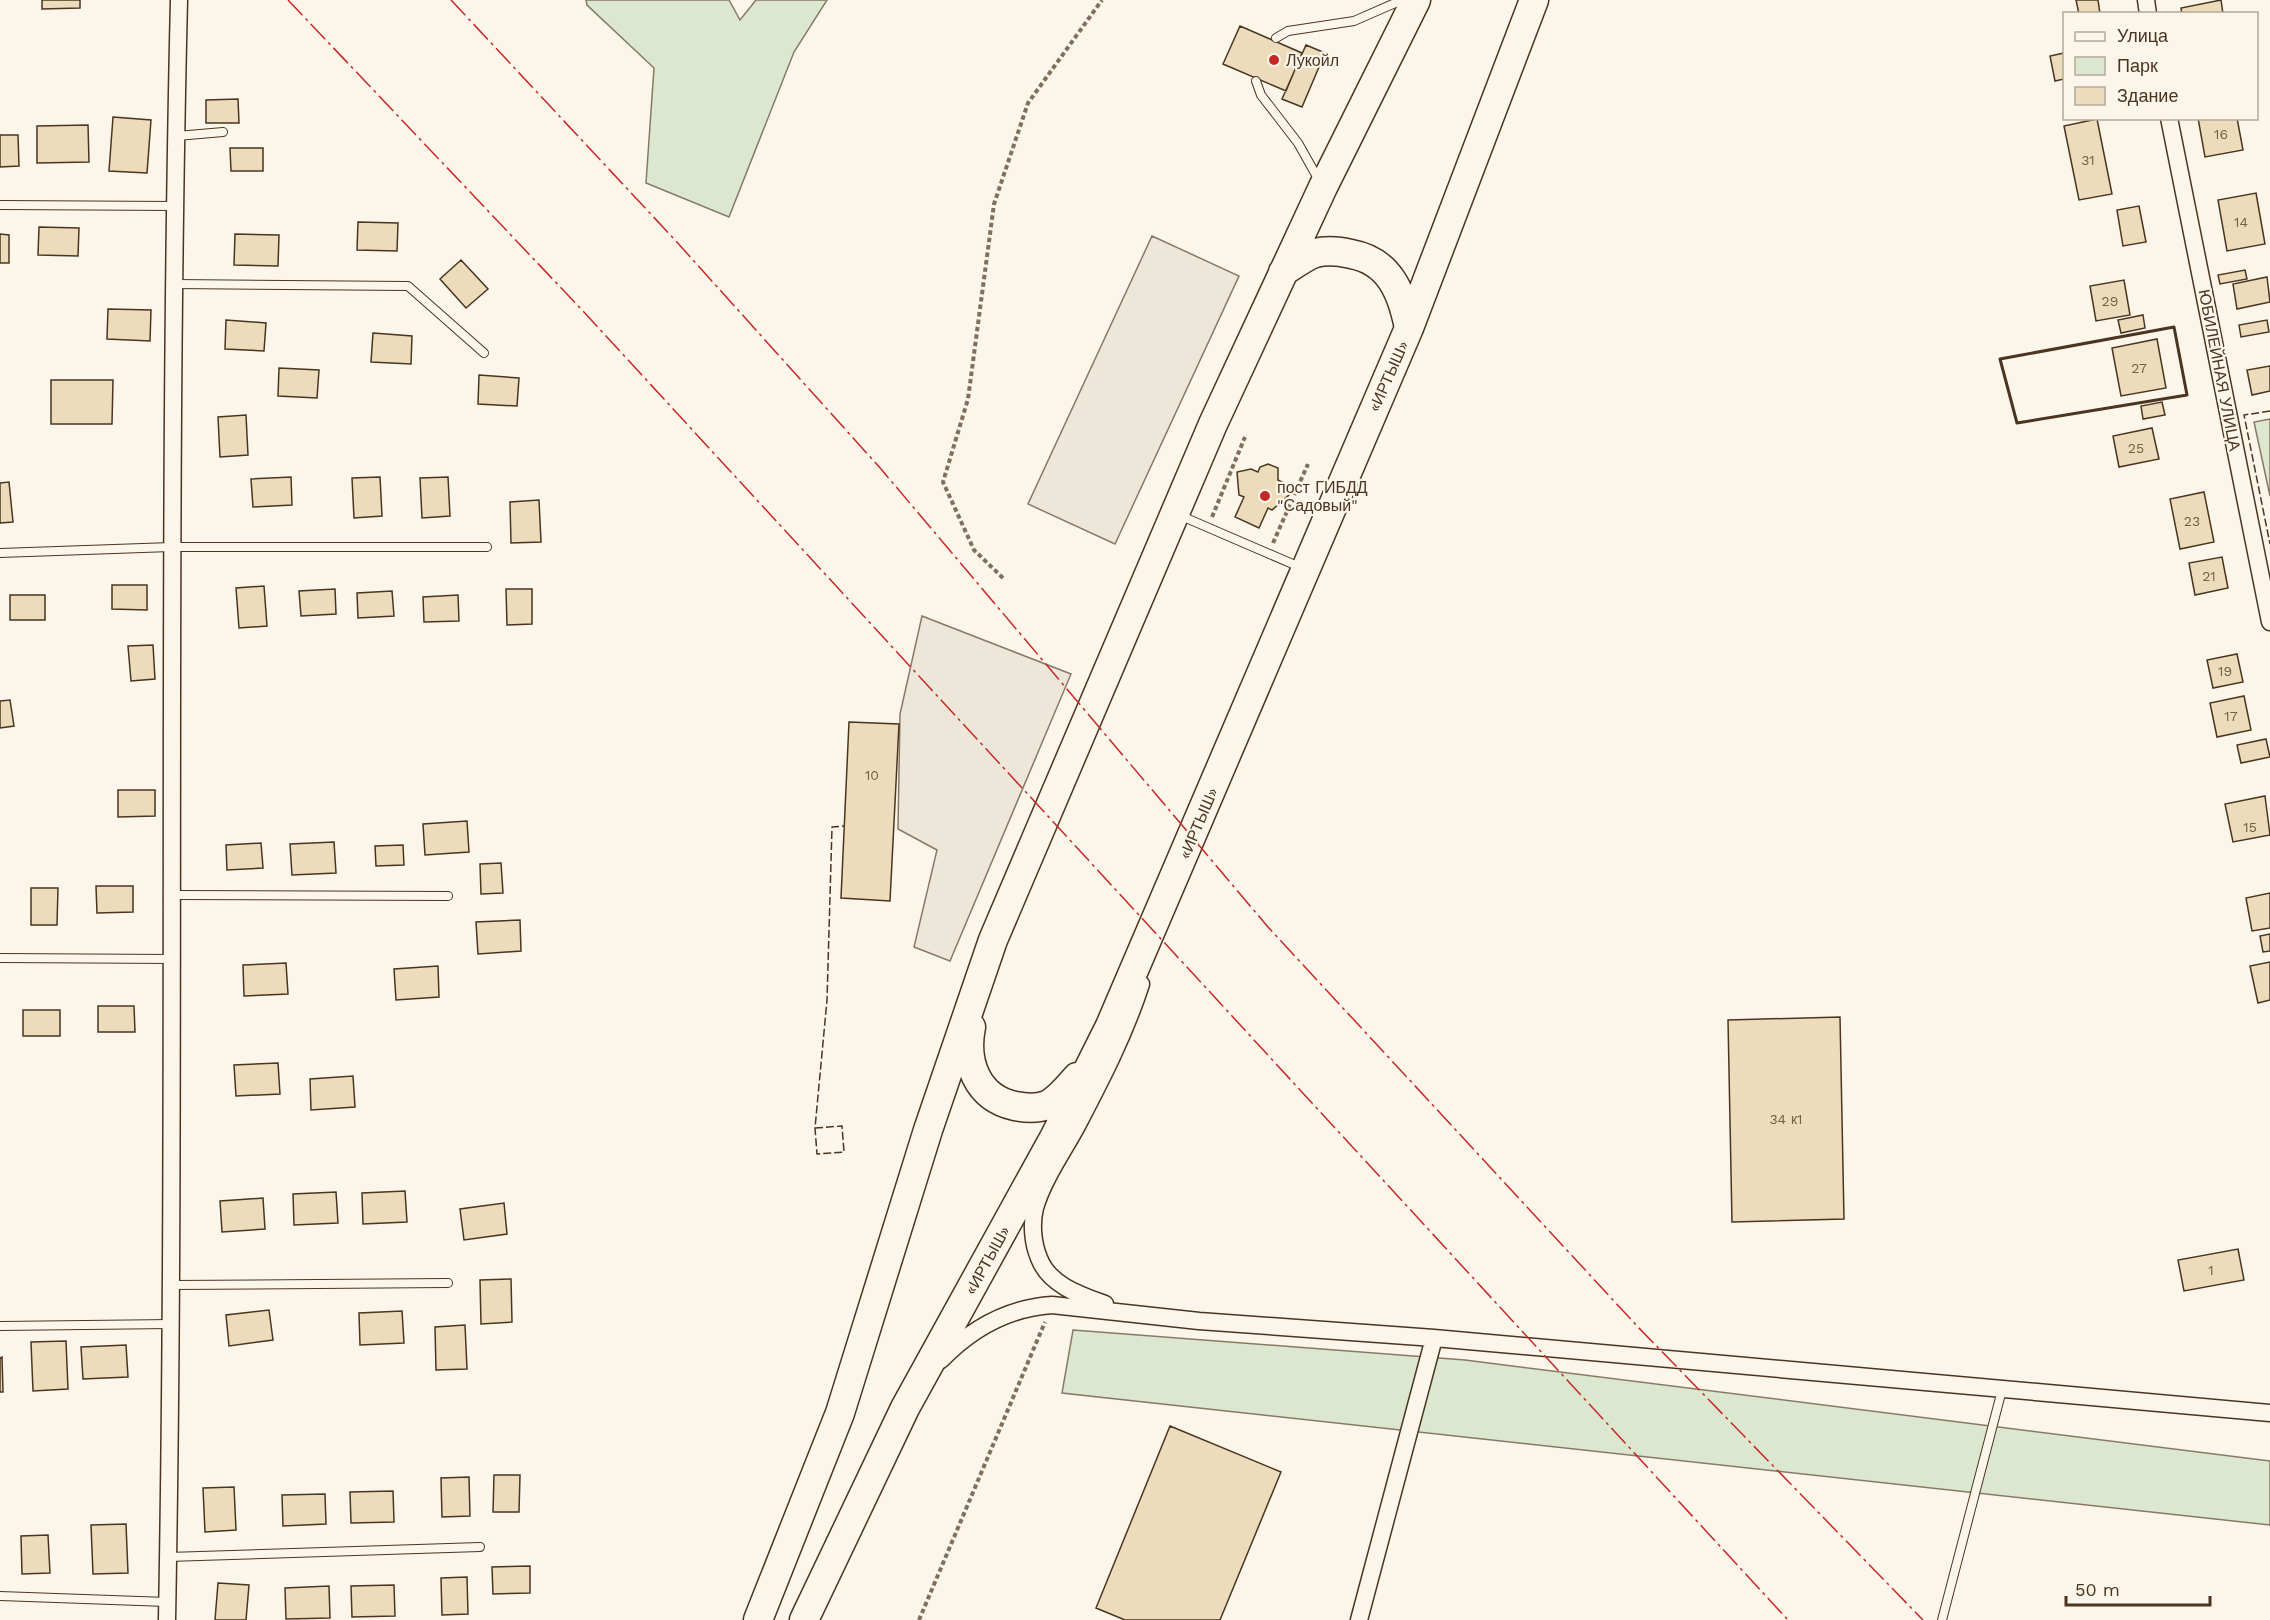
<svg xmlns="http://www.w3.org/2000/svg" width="2270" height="1620" viewBox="0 0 2270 1620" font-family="'Work Sans',sans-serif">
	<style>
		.green { fill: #dce7d0; stroke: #887966; stroke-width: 1.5 }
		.parking { fill: #ede7d9; stroke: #887966; stroke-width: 1.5 }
		.building { fill: #ecdcbc; stroke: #4a3520; stroke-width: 1.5 }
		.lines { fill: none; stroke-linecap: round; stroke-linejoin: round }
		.service-casing { stroke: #4a3520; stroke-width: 10 }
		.minor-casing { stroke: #4a3520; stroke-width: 19 }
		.trunk-casing { stroke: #4a3520; stroke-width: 31 }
		.path { stroke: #7f6f5c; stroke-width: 4; stroke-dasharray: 4.5 3; stroke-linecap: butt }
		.service { stroke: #fbf6e9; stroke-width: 8 }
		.minor { stroke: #fbf6e9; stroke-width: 16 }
		.trunk { stroke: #fbf6e9; stroke-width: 28 }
		.fence { stroke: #4a3520; stroke-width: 1.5; stroke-dasharray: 8 3; stroke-linecap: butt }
		.wall { stroke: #4a3520; stroke-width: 3 }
		.power { stroke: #c62828; stroke-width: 1.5; stroke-dasharray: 21 4.5 3 4.5; stroke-linecap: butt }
		.poi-dot { fill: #c62828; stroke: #fbf6e9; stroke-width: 2 }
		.labels { text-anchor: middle; stroke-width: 4.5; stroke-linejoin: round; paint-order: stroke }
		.number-label { font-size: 14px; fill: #725f47 }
		.poi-label { font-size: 16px; fill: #4a3520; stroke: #fbf6e9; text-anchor: start }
		.street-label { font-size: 16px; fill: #4a3520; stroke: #fbf6e9 }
	</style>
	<rect width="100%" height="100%" fill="#fbf6e9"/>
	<path class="green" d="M586,0H729L740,20L756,0H827L794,52L729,217L646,183L654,68L587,5Z
		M2270,419V496L2254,422Z
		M1073,1330L1465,1360L2270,1461V1525L1062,1393Z"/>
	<path class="parking" d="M1152,236L1239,276L1115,544L1028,504Z
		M922,616L1071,674L950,961L914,947L937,850L898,829L900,714Z"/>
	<path class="building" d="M42,0H80V8L42,9Z
		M2076,0H2098L2100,14H2079Z
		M2221,0L2223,14H2182L2181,8Z
		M1240,26L1302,53L1286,91L1223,64Z
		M1306,45L1325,53L1302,107L1282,99Z
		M2064,53V79L2055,81L2050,56Z
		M238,99L239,123H206V100Z
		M113,117L151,120L147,173L109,171Z
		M2198,118H2237L2243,150L2205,157Z
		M2097,119L2112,194L2079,200L2064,126Z
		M88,125L89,162L37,163V126Z
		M0,135H18L19,166L0,167Z
		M230,148H263V171H231Z
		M2256,193L2265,244L2227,251L2218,200Z
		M2139,206L2146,242L2123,246L2117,210Z
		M358,222L398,223L397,251L357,250Z
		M39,227L79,228L78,256L38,255Z
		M0,234L9,235V263H0Z
		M235,234L279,235L278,266L234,265Z
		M461,260L488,289L466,308L440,279Z
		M2245,270L2247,279L2220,284L2218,275Z
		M2267,277L2270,302L2237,309L2233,284Z
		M2124,280L2130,315L2096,321L2090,286Z
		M108,309L151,310L150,341L107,339Z
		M2143,315L2145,328L2121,333L2118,320Z
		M226,320L266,323L264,351L225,349Z
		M2267,320L2269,332L2241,337L2239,325Z
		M373,333L412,336L411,364L371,362Z
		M2157,339L2166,388L2121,396L2112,348Z
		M2270,366V391L2252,395L2247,370Z
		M279,368L319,370L317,398L278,396Z
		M479,375L519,378L517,406L478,404Z
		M51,380H113L112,424H51Z
		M2162,402L2165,415L2143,419L2141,406Z
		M246,415L248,455L220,457L218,417Z
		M2152,428L2159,459L2119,467L2113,436Z
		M1268,464L1278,468V480L1284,483L1289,495L1272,510L1268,508L1259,528L1235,517L1244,497L1239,495L1237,472L1251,469L1258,472L1260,467Z
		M291,477L292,505L253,507L251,479Z
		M380,477L382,516L354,518L352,478Z
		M448,477L450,516L422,518L420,478Z
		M9,482L13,522L0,523V483Z
		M2204,492L2214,542L2180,549L2170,499Z
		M539,500L541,542L511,543L510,502Z
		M2222,557L2228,588L2195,595L2189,563Z
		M112,585H147V610L112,609Z
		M264,586L267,626L239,628L236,588Z
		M335,589L336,614L301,616L299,591Z
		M506,589H532V624L507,625Z
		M392,591L394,616L358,618L357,593Z
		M10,595H45V620H10Z
		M458,595L459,621L424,622L423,597Z
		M153,645L155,679L131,681L128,646Z
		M2237,654L2243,682L2213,688L2207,660Z
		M2244,696L2251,730L2217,737L2210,703Z
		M10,700L14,726L0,728V701Z
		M849,722L899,724L890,901L841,898Z
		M2266,739L2270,757L2241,763L2237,745Z
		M118,790H155V816L118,817Z
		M2265,796L2270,835L2233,842L2225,804Z
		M467,821L469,852L425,855L423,824Z
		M334,842L336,873L292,875L290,844Z
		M261,843L263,868L227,870L226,845Z
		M403,845L404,865L376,866L375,846Z
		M501,863L503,893L481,894L480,864Z
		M96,886H133V912L97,913Z
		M31,888H58L57,925H31Z
		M2270,893V928L2252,931L2246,898Z
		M520,920L521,951L478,954L476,922Z
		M2270,934V951L2263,952L2260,936Z
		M2270,962V1000L2258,1003L2250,966Z
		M286,963L288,994L244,996L243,965Z
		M438,966L439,997L396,1000L394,969Z
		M98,1006H134L135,1032H98Z
		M23,1010H60V1036H23Z
		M1840,1017L1844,1219L1732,1222L1728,1020Z
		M278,1063L280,1094L236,1096L234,1065Z
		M353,1076L355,1107L311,1110L310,1079Z
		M405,1191L407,1222L363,1224L362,1193Z
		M336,1192L338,1223L294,1225L293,1194Z
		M263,1198L265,1229L222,1232L220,1201Z
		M504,1203L507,1234L464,1240L460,1209Z
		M2238,1249L2244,1280L2184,1291L2178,1260Z
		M511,1279L512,1322L481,1324L480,1280Z
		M269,1310L273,1340L229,1346L226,1315Z
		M402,1311L404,1343L360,1345L359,1313Z
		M465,1325L467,1369L436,1370L435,1327Z
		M66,1341L68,1389L33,1391L31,1342Z
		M126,1345L128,1377L83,1379L81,1347Z
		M2,1357L3,1392H0V1358Z
		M1170,1426L1281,1472L1220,1620H1125L1096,1608Z
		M494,1475H520L519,1512H493Z
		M469,1477L470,1516L442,1517L441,1478Z
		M234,1487L236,1530L205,1532L203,1488Z
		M393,1491L394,1522L351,1523L350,1492Z
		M325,1494L326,1524L283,1526L282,1495Z
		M126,1524L128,1573L93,1574L91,1525Z
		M48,1535L50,1573L22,1574L21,1536Z
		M530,1566V1593L493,1594L492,1567Z
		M467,1577L468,1614L442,1615L441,1578Z
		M218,1583L249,1585L246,1620H215Z
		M394,1585L395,1616L352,1617L351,1586Z
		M329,1586L330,1618L286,1619L285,1588Z"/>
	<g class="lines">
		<g class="service-casing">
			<path id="service" d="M1276,38L1288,31L1354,21L1402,0
				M1256,81L1261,95L1298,143L1320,182
				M177,136L223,132
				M0,205L176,206
				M174,284L408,286L484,353
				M1179,515L1302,568
				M0,553L171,547H487
				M173,895L448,896
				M0,958L173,959
				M171,1285L448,1283
				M0,1326L171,1324
				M168,1557L480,1547
				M0,1596L167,1602
				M1942,1620L2002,1390"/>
		</g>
		<g class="minor-casing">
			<path id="minor" d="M2146,0L2148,14
				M2169,118L2270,622
				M1105,1304C1080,1295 1049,1285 1039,1258C1033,1244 1031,1224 1035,1208C1043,1180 1063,1152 1077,1126C1101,1080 1125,1034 1141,984
				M941,1360C972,1328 1008,1308 1052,1305L1199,1321L1434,1338L2270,1413
				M167,1620C177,1080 166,540 179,0
				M1359,1620L1434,1338"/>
		</g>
		<g class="trunk-casing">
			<path id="trunk" d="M1283,272C1292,266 1304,257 1315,253C1326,250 1339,251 1351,254C1390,261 1402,293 1409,328
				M971,1027C964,1062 977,1098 1015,1106C1025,1108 1037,1109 1047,1105C1059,1099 1068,1087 1077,1077
				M758,1620L840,1413L928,1130L993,940L1213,424L1323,187L1416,0
				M804,1620L905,1408L1055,1136L1110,1026L1409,328L1534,0"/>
		</g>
		<path class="path" d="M1212,517L1245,437
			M1273,543L1308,464
			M1003,578L974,550L943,482L968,399L994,204L1028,103L1102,0
			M919,1620L1045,1322"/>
		<use href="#service" class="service"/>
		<use href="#minor" class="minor"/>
		<use href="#trunk" class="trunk"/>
		<path class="fence" d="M2270,411L2244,415L2270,544
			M815,1128L842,1126L844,1152L817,1154L815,1128L827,1000L832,827L844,826"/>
		<path class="wall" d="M2174,327L2187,395L2017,423L2000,359Z"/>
		<path class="power" d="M288,0L582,310L1788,1620
			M451,0L675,240L881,469L1268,927L1638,1327L1923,1620"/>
	</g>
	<g class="poi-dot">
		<circle cx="1274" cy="60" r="6"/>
		<circle cx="1265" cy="496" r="6"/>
	</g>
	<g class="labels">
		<g class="number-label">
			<text x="2221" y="139">16</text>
			<text x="2088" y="165">31</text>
			<text x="2241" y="227">14</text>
			<text x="2110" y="306">29</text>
			<text x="2139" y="373">27</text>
			<text x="2136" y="453">25</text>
			<text x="2192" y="526">23</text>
			<text x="2209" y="581">21</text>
			<text x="2225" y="676">19</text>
			<text x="2231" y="721">17</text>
			<text x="872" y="780">10</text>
			<text x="2250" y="832">15</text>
			<text x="1786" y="1124">34 к1</text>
			<text x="2211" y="1275">1</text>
		</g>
		<g class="poi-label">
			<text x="1286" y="66">Лукойл</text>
			<text x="1277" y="493">пост ГИБДД<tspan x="1277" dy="18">"Садовый"</tspan></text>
		</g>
		<g class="street-label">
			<text transform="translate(2220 370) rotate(79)" y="6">ЮБИЛЕЙНАЯ УЛИЦА</text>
			<text transform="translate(1388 376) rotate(-66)" y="6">«ИРТЫШ»</text>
			<text transform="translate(1198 823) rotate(-67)" y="6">«ИРТЫШ»</text>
			<text transform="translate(987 1260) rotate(-61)" y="6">«ИРТЫШ»</text>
		</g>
	</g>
	<rect x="2063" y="12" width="195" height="108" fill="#fbf6e9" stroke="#b4a999" stroke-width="1.5"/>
	<rect x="2075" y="32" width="30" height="9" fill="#fbf6e9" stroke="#b4a999" stroke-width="1.5"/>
	<text x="2117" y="42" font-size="18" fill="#4a3520">Улица</text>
	<rect x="2075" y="57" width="30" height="18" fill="#dce7d0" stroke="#b4a999" stroke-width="1.5"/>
	<text x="2117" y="72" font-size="18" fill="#4a3520">Парк</text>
	<rect x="2075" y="87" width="30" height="18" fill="#ecdcbc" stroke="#b4a999" stroke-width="1.5"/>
	<text x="2117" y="102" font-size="18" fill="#4a3520">Здание</text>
	<path d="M2066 1596v9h144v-9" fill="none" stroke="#4a3520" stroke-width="3"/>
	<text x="2075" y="1596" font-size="18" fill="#4a3520" stroke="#fbf6e9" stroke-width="4.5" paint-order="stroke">50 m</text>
</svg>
